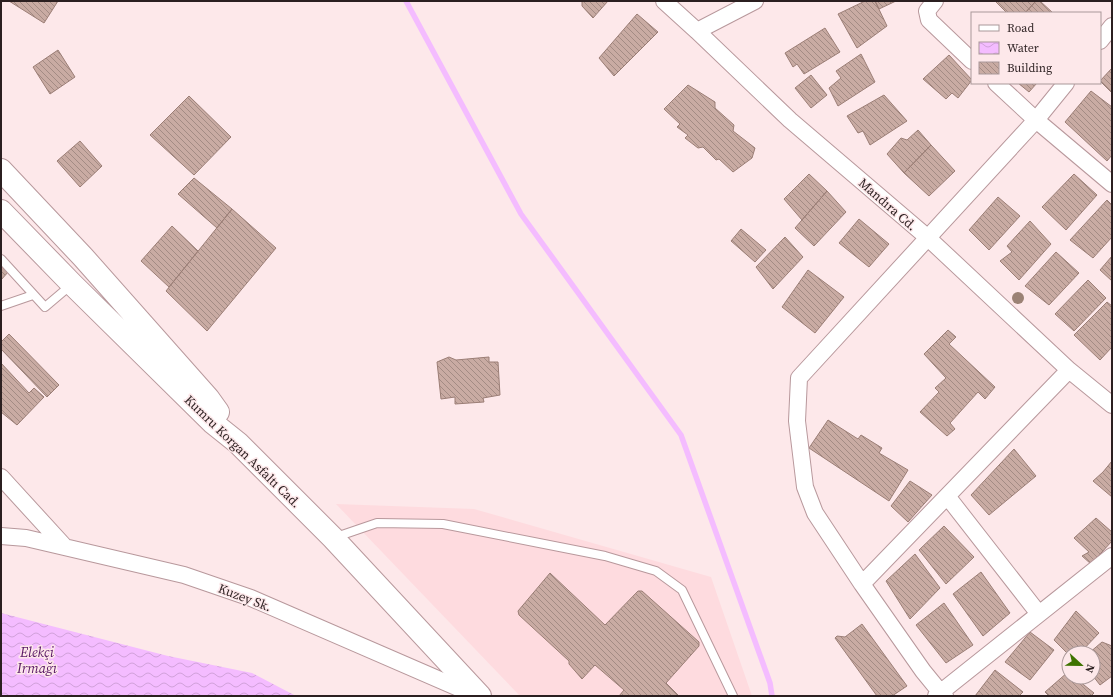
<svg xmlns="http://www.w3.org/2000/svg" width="1113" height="697" viewBox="0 0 1113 697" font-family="'Source Serif 4',serif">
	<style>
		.built { fill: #fedbdf }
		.water { fill: url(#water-waves) }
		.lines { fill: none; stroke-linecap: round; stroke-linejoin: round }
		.stream { stroke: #f4bcff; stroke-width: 5.5 }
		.building { fill: url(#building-back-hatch); stroke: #9b7e76 }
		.lane-casing { stroke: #b8989c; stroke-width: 10 }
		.street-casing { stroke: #b8989c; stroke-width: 18 }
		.secondary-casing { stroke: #b8989c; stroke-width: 24 }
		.lane { stroke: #fff; stroke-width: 8 }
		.street { stroke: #fff; stroke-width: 16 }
		.secondary { stroke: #fff; stroke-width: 22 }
		.tree { fill: #9b8275 }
		.labels { text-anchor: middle; stroke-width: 3; stroke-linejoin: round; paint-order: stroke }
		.street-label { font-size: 13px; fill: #2b1f20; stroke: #fde8ea }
		.water-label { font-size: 14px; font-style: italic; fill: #581664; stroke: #fde8ea }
	</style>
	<defs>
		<pattern id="water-waves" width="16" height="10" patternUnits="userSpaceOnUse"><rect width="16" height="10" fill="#f4bcff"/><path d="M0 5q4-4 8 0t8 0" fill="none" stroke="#d1a1da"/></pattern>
		<pattern id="building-back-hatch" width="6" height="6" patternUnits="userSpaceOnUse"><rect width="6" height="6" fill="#c9aba3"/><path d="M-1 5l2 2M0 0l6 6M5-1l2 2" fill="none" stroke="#a38b84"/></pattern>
	</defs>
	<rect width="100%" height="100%" fill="#fde8ea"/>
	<path class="built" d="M336,504L474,509L711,577L752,696H520Z"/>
	<path class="water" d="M1,613L168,656L252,673L296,696H1Z"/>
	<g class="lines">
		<path class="stream" d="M406,1L521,214L681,435L770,683L772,696"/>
	</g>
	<path class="building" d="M9,1H58L44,23Z
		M582,1H608L593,18L582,6Z
		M865,1H875L887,26L857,48L838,14Z
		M875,1H896L879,9Z
		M995,1H1036L1025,13H1007Z
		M1036,1H1040L1053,13H1025Z
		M637,14L658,32L614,76L599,58Z
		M825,28L840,52L804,74L797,64L793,67L785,53Z
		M58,50L75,77L50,94L33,67Z
		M861,54L875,82L838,106L829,88L841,78L836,71Z
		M949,55L972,80L958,98L952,93L946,99L923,79Z
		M1112,68V93L1100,81Z
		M811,75L827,95L811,108L795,88Z
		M1018,83H1037L1029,92Z
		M688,85L715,102V108L734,125L733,131L755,148L752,158L733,172L719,159L716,160L703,147L698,148L685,138L688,135L677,127L680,124L664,109Z
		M1091,91L1112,107V155L1107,161L1065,122Z
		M884,95L907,121L870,145L863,131L858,133L847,116Z
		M189,96L231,137L194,175L150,135Z
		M918,130L931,145L904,173L887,154L901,138L907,140Z
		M80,141L102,166L80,187L57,161Z
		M931,145L955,171L929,196L904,173Z
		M809,174L827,191L802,220L784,199Z
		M1074,174L1097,195L1066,230L1042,207Z
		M194,178L232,209L217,228L178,194Z
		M827,191L846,212L814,246L795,228Z
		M998,197L1020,216L989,250L969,230Z
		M1107,200L1112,205V237L1093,258L1070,240Z
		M232,209L276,248L207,331L166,291Z
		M859,219L889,244L869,267L839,243Z
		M1030,221L1051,244L1019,280L1000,261L1012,252L1007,246Z
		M172,226L198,251L169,287L141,261Z
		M741,229L766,250L755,262L731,241Z
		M785,237L803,257L773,289L756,267Z
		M1056,252L1079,273L1049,305L1025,286Z
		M1112,256V281L1100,270Z
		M1,261L9,271L1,280Z
		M808,270L844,297L815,333L782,307Z
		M1088,280L1106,298L1074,331L1055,314Z
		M1107,302L1112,306V347L1100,360L1074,335Z
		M948,330L956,337L949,344L995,387L985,399L978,392L950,423L955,429L947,436L920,412L939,392L935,388L946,378L924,354Z
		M9,334L59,385L47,397L1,349V342Z
		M449,357L456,360L489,357V362H498L500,395L483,398L484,402L455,404V397L441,399L437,362Z
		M1,363L29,393L34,388L44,397L17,425L1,412Z
		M828,420L858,439L861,435L882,448L879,453L908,470L889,501L809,448Z
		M1014,449L1036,476L989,515L971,495Z
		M1112,461V497L1093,481L1103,472Z
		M910,481L932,495L908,522L891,506Z
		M1096,518L1112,532V541L1091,564L1082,556L1089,552L1074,538Z
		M944,526L974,557L946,584L919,550Z
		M915,554L940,588L910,619L886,581Z
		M981,572L1010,613L983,636L953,594Z
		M550,573L605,625L638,591H642L699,642V646L666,683L679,696H619L624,690L595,665L582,679L569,664V661L519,615L518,611Z
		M944,603L973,645L946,663L916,625Z
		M1076,611L1099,633L1080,653H1069V655L1054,640Z
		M862,624L907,686L892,696H877L835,638L837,636L845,637Z
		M1030,632L1054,650L1030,680L1005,662Z
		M1102,642L1112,646V676L1100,685L1093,676V653H1089Z
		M995,670L1023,692L1019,696H975Z
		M1068,672L1069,673V677H1074L1094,693L1091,696H1049L1045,692Z"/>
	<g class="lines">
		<g class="lane-casing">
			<path id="lane" d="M1,259L45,307L71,285
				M1,306L33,295
				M336,537L377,523L443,524L605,556L656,571L682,590L733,696"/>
		</g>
		<g class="street-casing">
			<path id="street" d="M664,1L697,31L790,120L927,237L1069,370L1112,405
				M935,1L927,11L929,20L972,61
				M697,31L755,1
				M1100,41L1112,26
				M996,83L1036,120L1112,184
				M1,477L65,547
				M947,496L1039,614
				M1,536L26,538L184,575L251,598L477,696
				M862,584L1069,370
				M936,696L1112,556
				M945,696L941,693L923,671L862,584L815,513L805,487L797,421L799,378L1036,120L1066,83"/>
		</g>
		<g class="secondary-casing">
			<path id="secondary" d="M1,170L83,257L208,398L218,412
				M1,211L72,284L213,423L238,443L333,538L480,696"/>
		</g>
		<use href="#lane" class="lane"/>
		<use href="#street" class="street"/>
		<use href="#secondary" class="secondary"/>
	</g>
	<circle class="tree" cx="1018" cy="298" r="6"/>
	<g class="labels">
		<g class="street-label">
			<text transform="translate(888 204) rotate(41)" y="5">Mandıra Cd.</text>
			<text transform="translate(243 451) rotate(44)" y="5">Kumru Korgan Asfaltı Cad.</text>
			<text transform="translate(245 597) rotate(21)" y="5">Kuzey Sk.</text>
		</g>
		<g class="water-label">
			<text x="37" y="657">Elekçi<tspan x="37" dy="16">Irmağı</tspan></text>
		</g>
	</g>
	<rect width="1113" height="697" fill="none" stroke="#2b1f20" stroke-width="4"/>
	<rect x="971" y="12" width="130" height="72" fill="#fde8ea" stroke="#a99899"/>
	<rect x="979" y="25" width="20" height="6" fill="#ffffff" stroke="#a99899"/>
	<text x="1007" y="32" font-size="12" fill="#2b1f20">Road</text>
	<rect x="979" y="42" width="20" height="12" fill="url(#water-waves)" stroke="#a99899"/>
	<text x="1007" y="52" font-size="12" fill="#2b1f20">Water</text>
	<rect x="979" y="62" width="20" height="12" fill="url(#building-back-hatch)" stroke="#a99899"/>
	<text x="1007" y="72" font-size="12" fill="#2b1f20">Building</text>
	<g transform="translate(1081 665) rotate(112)"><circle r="19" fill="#fde8ea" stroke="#a99899"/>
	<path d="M0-3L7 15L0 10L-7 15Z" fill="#3e7300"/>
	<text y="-6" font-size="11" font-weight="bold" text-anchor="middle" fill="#2b1f20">N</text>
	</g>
</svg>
